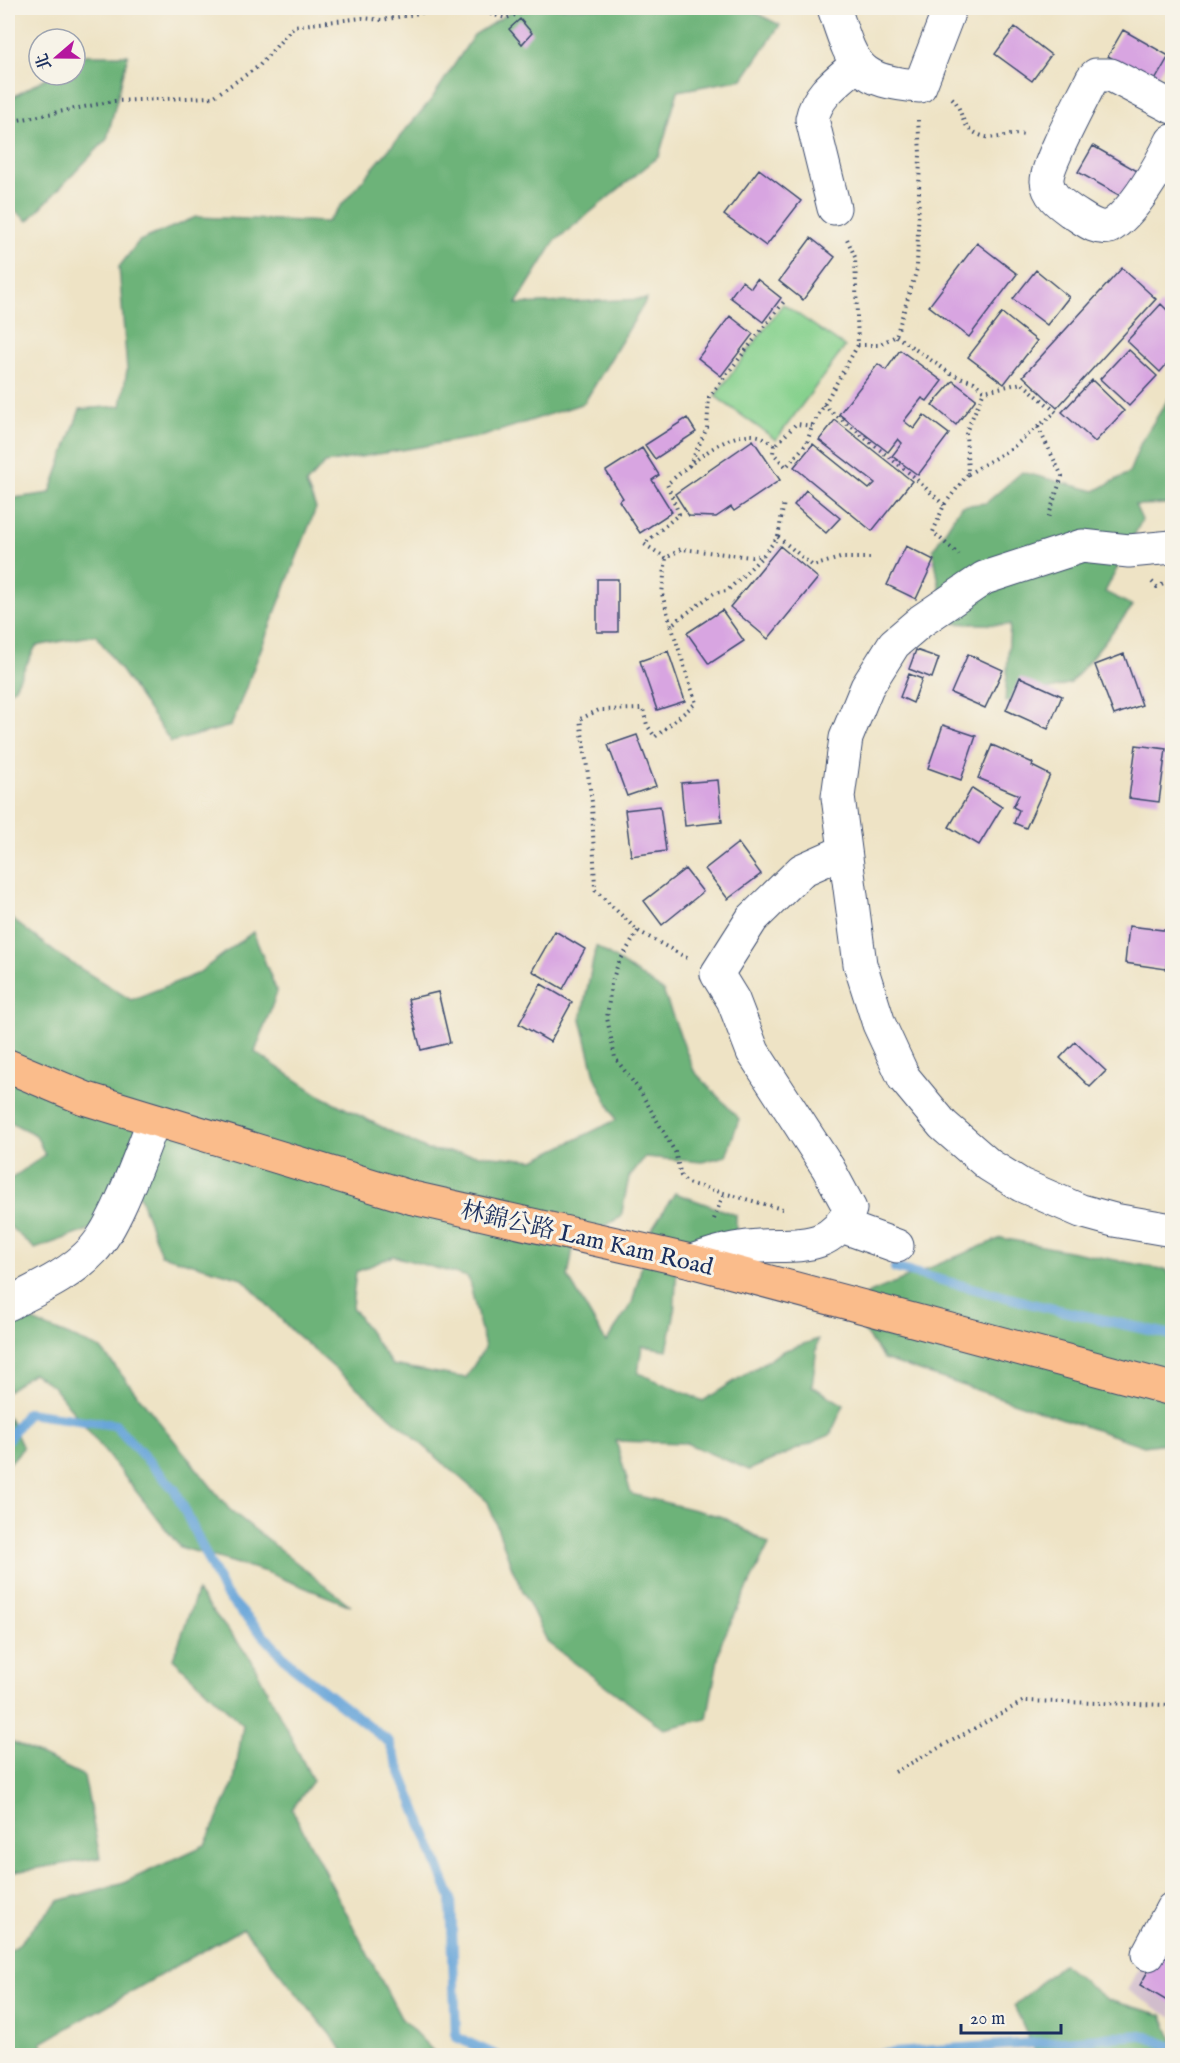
<svg xmlns="http://www.w3.org/2000/svg" width="1180" height="2063" viewBox="0 0 1180 2063" font-family="'IM FELL English','Noto Serif TC',serif">
	<style>
		.industrial { fill: #d1bdcc }
		.green { fill: #87d18e; stroke: #518076; stroke-width: 1.5 }
		.forest { fill: #6db379; stroke: #44716c; stroke-width: 1.5; fill-rule: evenodd }
		.lines { fill: none; stroke-linecap: round; stroke-linejoin: round }
		.stream { stroke: #67a5d9; stroke-width: 10 }
		.building { fill: #d8a5e1 }
		.minor-casing { stroke: #3b4a6d; stroke-width: 35 }
		.major-casing { stroke: #3b4a6d; stroke-width: 35 }
		.path { stroke: #3b4a6d; stroke-width: 4; stroke-dasharray: 1.5 4.5; stroke-linecap: butt }
		.minor { stroke: #fff; stroke-width: 33 }
		.major { stroke: #fabc8b; stroke-width: 33 }
		.labels { text-anchor: middle; stroke-width: 6; stroke-linejoin: round; paint-order: stroke }
		.street-label { font-size: 24px; fill: #1b2f5e; stroke: #f7f3e8 }
	</style>
	<rect width="100%" height="100%" fill="#f7f3e8"/>
	<filter id="ink" filterUnits="userSpaceOnUse"><feTurbulence type="fractalNoise" baseFrequency=".0167" numOctaves="2"/><feDisplacementMap in="SourceGraphic" scale="12" xChannelSelector="R" yChannelSelector="G"/><feConvolveMatrix kernelMatrix="1 2 1 2 8 2 1 2 1" color-interpolation-filters="sRGB"/></filter>
	<filter id="wash" filterUnits="userSpaceOnUse"><feTurbulence type="fractalNoise" baseFrequency=".008" numOctaves="4" result="noise"/><feDisplacementMap in="SourceGraphic" scale="24" xChannelSelector="R" yChannelSelector="G"/><feGaussianBlur stdDeviation="1.35" result="paint"/><feColorMatrix in="noise" values="0 0 0 0 0 0 0 0 0 0 0 0 0 0 0 0 0 1.4 0 .05"/><feComposite in="paint" operator="in"/></filter>
	<g filter="url(#wash)">
		<rect width="100%" height="100%" fill="#eee3c5"/>
		<path class="industrial" d="M1172,1912V2018L1127,1990Z"/>
		<path class="green" d="M783,304L845,347L776,440L715,396Z"/>
		<path class="forest" d="M517,8H746L780,25L743,79L678,91L659,156L555,241L516,304L647,299L584,403L484,436L325,463L306,484L316,508L231,726L171,742L96,635L36,646L15,687L8,693V499L50,493L80,409L121,406L127,370L119,267L139,241L196,217L327,222L431,100L474,35Z
			M85,55H128L107,139L28,221L8,205V100L51,75H75V61Z
			M1172,393V504L1135,505L1142,520L1105,592L1133,606L1071,683L1005,702L1010,625L946,623L933,550L961,506L986,503L1022,472L1095,491L1129,473L1141,442Z
			M8,916L60,956L131,1000L197,974L253,932L277,992L255,1052L319,1095L427,1150L534,1160L616,1120L595,1076L581,1019L596,946L663,991L694,1071L739,1119L726,1156L702,1162L645,1157L629,1177L621,1217L574,1243L568,1277L606,1342L632,1303L651,1230L675,1193L736,1215V1258L677,1268L674,1316L667,1350L642,1346L638,1373L703,1401L783,1351L818,1339L812,1386L844,1405L830,1435L749,1470L686,1443L616,1441L631,1494L723,1517L769,1544L721,1643L707,1719L664,1729L548,1643L512,1568L488,1502L292,1331L242,1278L161,1255L136,1186L91,1229L35,1249L8,1225V1181L45,1155L36,1135L8,1121ZM393,1256L468,1277L485,1347L466,1378L392,1365L352,1307L356,1272Z
			M1001,1238L1167,1270L1172,1282V1442L1144,1446L884,1359L855,1319L867,1294Z
			M13,1313L101,1349L229,1509L351,1606L266,1572L180,1547L53,1386L33,1373L8,1391V1316Z
			M8,1416L23,1448L8,1465Z
			M197,1592L251,1659L313,1781L292,1809L401,2018L437,2055H347L243,1928L41,2043L47,2055H8V1952L16,1947L58,1901L121,1884L205,1845L234,1782L243,1725L173,1659Z
			M11,1741L84,1776L100,1858L8,1873V1745Z
			M1062,1964L1108,2000L1162,2015L1172,2038V2055H1037L1014,2006Z"/>
		<g class="lines">
			<path class="stream" d="M895,1268L1040,1306L1172,1335
				M8,1439L27,1413L115,1425L175,1490L224,1593L292,1666L389,1742L451,1898L456,2037L498,2056
				M853,2056L1142,2035L1172,2047"/>
		</g>
		<g id="blocks">
			<path class="building" d="M520,19L532,33L522,44L509,29Z
				M1015,27L1051,55L1032,81L995,54Z
				M1123,30L1169,56L1154,82L1108,56Z
				M1093,146L1139,172L1124,198L1078,172Z
				M759,169L801,201L766,246L724,215Z
				M811,238L835,257L803,300L779,281Z
				M977,243L1017,274L969,337L929,306Z
				M1122,268L1156,299L1057,408L1023,376Z
				M1036,270L1069,297L1047,325L1013,299Z
				M757,279L781,298L763,322L730,297L742,281L751,288Z
				M1161,304L1172,315V358L1160,372L1127,341Z
				M1002,313L1037,341L1004,384L968,357Z
				M730,316L753,334L721,376L698,358Z
				M1128,349L1157,376L1129,406L1100,379Z
				M900,350L942,381L927,401L922,398L904,421L914,429L924,415L949,434L918,475L892,456L902,443L898,439L888,452L839,414L878,364L886,370Z
				M1092,380L1124,411L1095,442L1062,412Z
				M953,381L976,399L956,425L932,405Z
				M687,418L696,432L655,459L645,445Z
				M835,420L912,481L872,531L794,467L813,444L869,489L875,483L819,440Z
				M753,440L780,480L734,511L731,507L716,517L689,516L675,494Z
				M642,448L659,475L652,480L672,512L640,533L619,501L623,498L606,471Z
				M806,490L840,518L826,533L794,505Z
				M780,546L818,578L768,639L730,607Z
				M906,546L934,560L916,599L887,585Z
				M597,579H618V632H597Z
				M722,610L744,641L709,664L687,633Z
				M916,650L939,658L932,678L909,669Z
				M668,651L685,701L657,710L640,661Z
				M968,654L1003,670L985,708L951,693Z
				M1124,654L1142,705L1114,715L1095,665Z
				M909,674L922,679L913,703L900,697Z
				M1020,677L1062,696L1048,729L1006,710Z
				M943,725L976,736L961,780L928,768Z
				M637,735L656,786L627,796L608,745Z
				M992,745L1033,763L1032,766L1050,775L1026,828L1014,823L1019,810L1013,807L1019,795L978,778Z
				M1136,745L1166,749L1159,802L1129,798Z
				M718,780L722,822L685,826L681,783Z
				M972,788L1002,807L979,845L949,827Z
				M660,806L666,851L631,856L625,810Z
				M738,843L761,874L728,899L705,869Z
				M685,869L703,892L662,925L644,901Z
				M1129,926L1171,931L1166,969L1125,963Z
				M555,931L585,949L563,989L532,971Z
				M541,984L572,1002L550,1042L519,1024Z
				M438,992L450,1043L421,1050L408,999Z
				M1075,1042L1106,1071L1090,1087L1060,1058Z
				M1172,1930V2004L1140,1985Z"/>
		</g>
	</g>
	<g filter="url(#ink)">
		<use href="#blocks" fill-opacity="0" stroke="#3b4a6d" stroke-width="1.5"/>
		<g class="lines">
			<g class="minor-casing">
				<path id="minor" d="M834,8C853,64 855,82 920,86L950,8
					M1172,107L1111,75H1096L1092,79C1083,98 1046,165 1047,181C1048,196 1061,204 1072,212C1084,219 1095,230 1109,227C1133,214 1160,166 1172,141
					M834,208L812,119C817,94 839,80 857,64
					M1172,547L1129,551L1082,546L984,578L921,621L894,644L867,687L846,738L838,797L860,964L879,1024L904,1078L943,1125L989,1165L1021,1185L1081,1211L1114,1220L1172,1230
					M842,1226L897,1246
					M691,1261C708,1256 724,1250 741,1248C785,1240 828,1259 850,1209L828,1168L753,1052L733,1000L717,974L752,919L802,870L845,851
					M8,1304C37,1289 70,1275 93,1250C117,1224 140,1155 154,1120
					M1148,1954L1172,1909"/>
			</g>
			<g class="major-casing">
				<path id="major" d="M8,1066L84,1098L413,1198L691,1261L1172,1389"/>
			</g>
			<path class="path" d="M467,8L506,18L537,8
				M952,98C962,107 960,122 971,130C994,147 1007,129 1027,136
				M8,122L114,101L213,97L259,66L294,26L362,18L382,20L447,8
				M896,336L951,374L974,382L984,391L966,432L968,474L944,505L933,532L959,555
				M858,345H878L896,336L917,269L920,153L918,120
				M823,405L913,476L944,505
				M1038,427L1062,476L1047,521
				M774,445L773,453L786,467L807,443L812,426L858,345L855,257L847,239
				M689,466L707,428L709,397L786,299
				M968,474L1012,448L1056,412L1022,383L985,391
				M778,537L813,566L840,558H872
				M666,558L644,544L679,514L667,484C689,466 728,428 759,436C764,437 771,443 775,446L796,424L812,426
				M1152,582L1157,587L1166,583
				M671,625L662,594L666,558L681,549L751,557L763,555
				M638,931L618,964L611,984L607,1018L615,1058L640,1091L675,1152L681,1176L687,1183L786,1210
				M687,958L638,931L595,890L592,802L580,719L599,710L643,709L647,725L655,737L696,703L671,625L714,593L727,591L761,558L778,537L784,502
				M714,1219L723,1195
				M895,1772L1024,1701L1172,1705"/>
			<use href="#minor" class="minor"/>
			<use href="#major" class="major"/>
		</g>
	</g>
	<g class="labels">
		<g class="street-label">
			<text transform="translate(587 1238) rotate(13)" y="8">林錦公路 Lam Kam Road</text>
		</g>
	</g>
	<rect width="1180" height="2063" fill="none" stroke="#f7f3e8" stroke-width="30"/>
	<g transform="translate(57 57) rotate(250)"><circle r="28" fill="#f7f3e8" stroke="#9fa5b1" stroke-width="1.5"/>
	<path d="M0-4.5L10 22L0 15L-10 22Z" fill="#b5179e"/>
	<text y="-9" font-size="16" font-weight="bold" text-anchor="middle" fill="#1b2f5e">北</text>
	</g>
	<path d="M961 2024v9h100v-9" fill="none" stroke="#1b2f5e" stroke-width="3"/>
	<text x="970" y="2024" font-size="18" fill="#1b2f5e" stroke="#f7f3e8" stroke-width="4.5" paint-order="stroke">20 m</text>
</svg>
